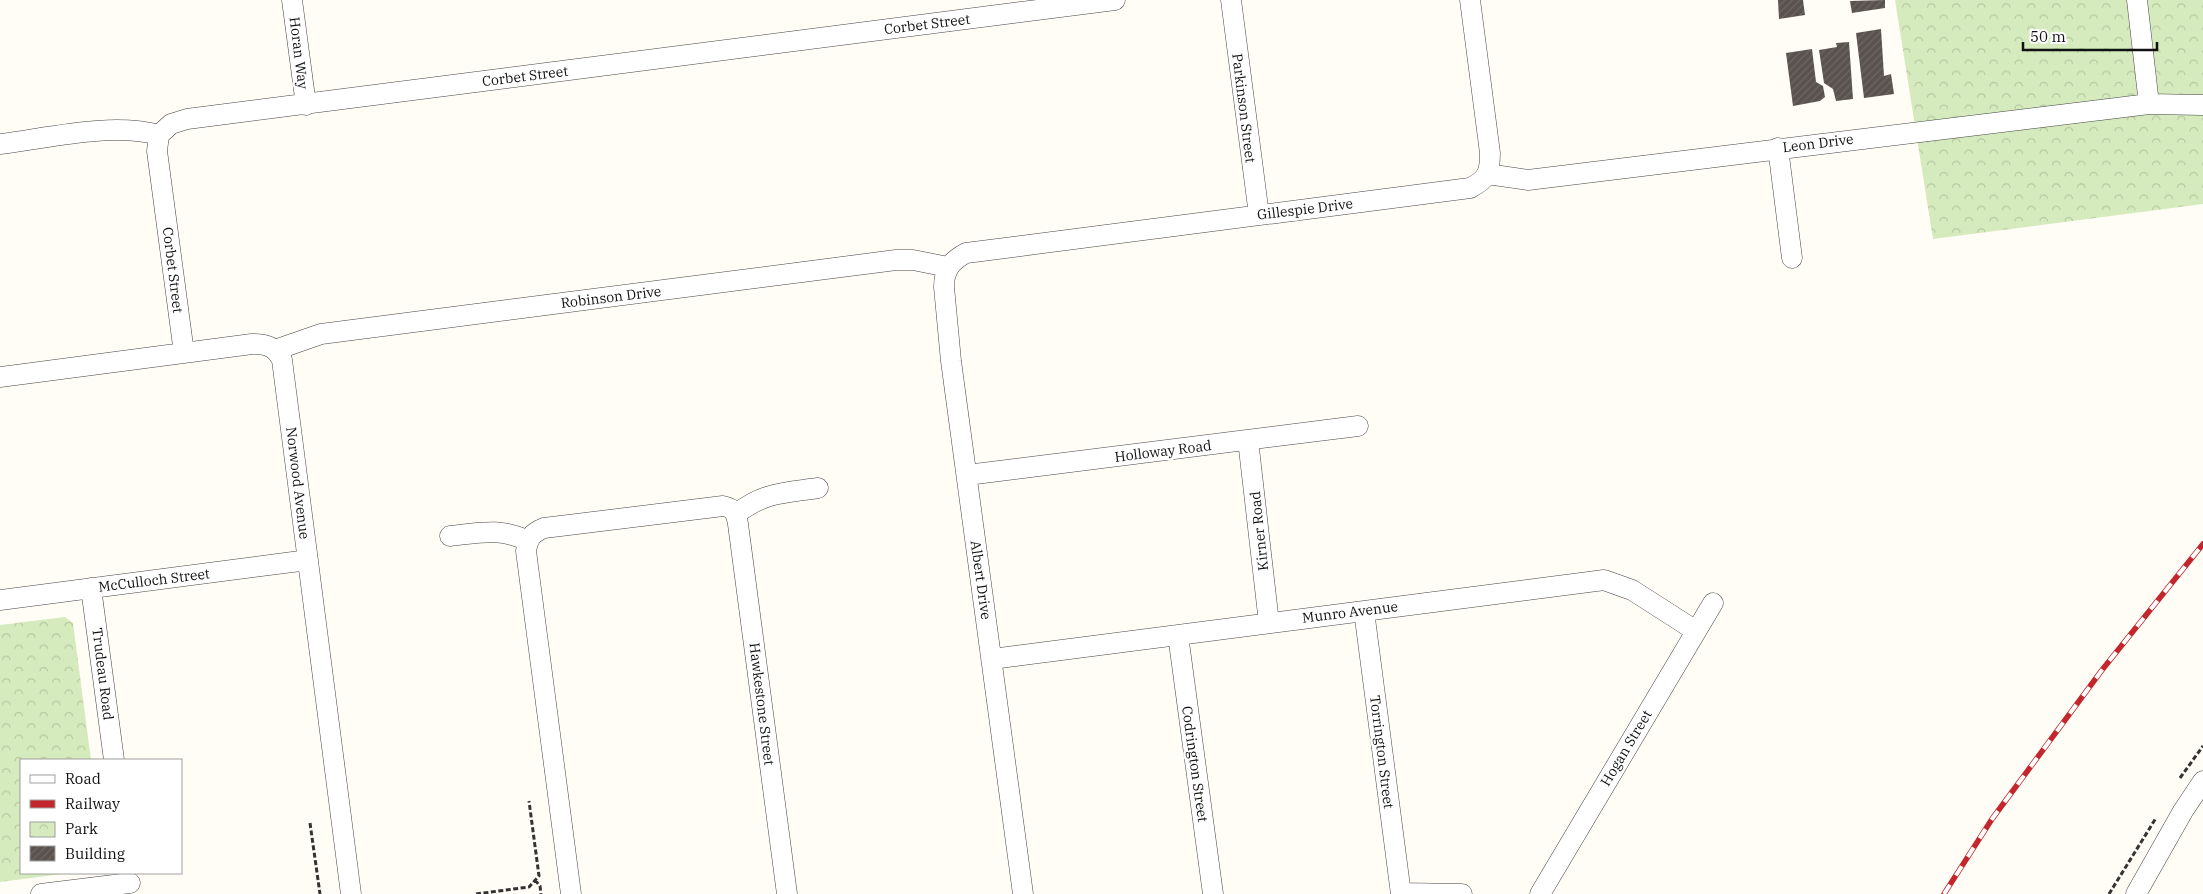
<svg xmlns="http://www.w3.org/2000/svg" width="2203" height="894" viewBox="0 0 2203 894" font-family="'IBM Plex Serif',serif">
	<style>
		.park { fill: url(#park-crowns) }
		.building { fill: url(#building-hatch) }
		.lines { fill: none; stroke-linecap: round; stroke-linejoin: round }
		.minor-casing { stroke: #444; stroke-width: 21 }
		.path { stroke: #333; stroke-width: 3; stroke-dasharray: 5 2.5; stroke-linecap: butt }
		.minor { stroke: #fff; stroke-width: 20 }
		.rail-casing { stroke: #c4262e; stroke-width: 5.5 }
		.rail { stroke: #fff; stroke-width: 4; stroke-dasharray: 11; stroke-linecap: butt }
		.labels { text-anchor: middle; stroke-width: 5; stroke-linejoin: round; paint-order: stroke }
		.street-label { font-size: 14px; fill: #111; stroke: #fff }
	</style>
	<defs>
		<pattern id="park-crowns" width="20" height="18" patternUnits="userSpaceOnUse" patternTransform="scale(1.25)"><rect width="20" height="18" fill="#d5ebbd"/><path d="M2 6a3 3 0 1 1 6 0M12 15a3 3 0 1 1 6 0" fill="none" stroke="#b6c8a1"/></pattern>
		<pattern id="building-hatch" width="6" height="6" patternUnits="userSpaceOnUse" patternTransform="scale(1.25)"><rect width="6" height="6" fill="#5a524d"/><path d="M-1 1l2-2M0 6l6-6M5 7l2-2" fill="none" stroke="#6d6662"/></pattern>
	</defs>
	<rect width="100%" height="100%" fill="#fffdf5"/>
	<path class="park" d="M1895,0H2203V204L1933,239Z
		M65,617L73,623L91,760H21V873H70L0,882V625Z"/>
	<path class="building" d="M1778,0H1803L1805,15L1779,19Z
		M1885,0V8L1852,13L1850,1Z
		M1881,29L1884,76L1891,74L1894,94L1864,98L1856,33Z
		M1849,42L1853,99L1836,101L1833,89L1824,83L1819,50L1837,47L1836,43Z
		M1812,49L1816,82L1823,86L1825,97L1820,101L1793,106L1786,53Z"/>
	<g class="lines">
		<g class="minor-casing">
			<path id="minor" d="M292,0L306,105
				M1231,0L1259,215
				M2149,104L2203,105
				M0,144C49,138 111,122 159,135
				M1778,148L1792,258
				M1487,174L1528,180L2149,104L2137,0
				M275,350L321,334L896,260H913L948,267
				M184,353L157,151L159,135L171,124L187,119L1115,0
				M0,377L252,344C266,344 275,346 282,360L351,894
				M1248,440L1269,623
				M967,475L1358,426
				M736,514C765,492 783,493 818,488
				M450,536C479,533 500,527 528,541
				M91,588L114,760
				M0,600L308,560
				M1364,611L1401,894
				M1178,635L1213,894
				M992,659L1604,580L1632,590L1696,631
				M1401,893L1462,894
				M41,894L130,883
				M571,894L526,551C528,538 532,533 544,528L723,506C734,508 736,513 738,524L787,894
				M1023,894L951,361L944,287C944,270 951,261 966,253L1470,188C1488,179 1490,172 1490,153L1470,0
				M1540,894L1713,603
				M2136,894L2183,811L2203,781"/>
		</g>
		<path class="path" d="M2180,778L2203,746
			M310,823L320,894
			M535,880L540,886L541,894
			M476,894L529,887L539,876L529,801
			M2109,894L2156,818"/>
		<use href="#minor" class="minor"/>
		<g class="rail-casing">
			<path id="rail" d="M1944,894L1992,819L2102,670L2203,544"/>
		</g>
		<use href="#rail" class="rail"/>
	</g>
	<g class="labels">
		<g class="street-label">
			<text transform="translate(927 24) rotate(-7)" y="5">Corbet Street</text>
			<text transform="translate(299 53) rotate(83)" y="5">Horan Way</text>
			<text transform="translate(525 76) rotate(-7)" y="5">Corbet Street</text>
			<text transform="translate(1244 108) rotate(83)" y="5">Parkinson Street</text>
			<text transform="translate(1818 143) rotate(-7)" y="5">Leon Drive</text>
			<text transform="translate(1305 209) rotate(-7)" y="5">Gillespie Drive</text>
			<text transform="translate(173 270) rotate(83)" y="5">Corbet Street</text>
			<text transform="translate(611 297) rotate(-7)" y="5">Robinson Drive</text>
			<text transform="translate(1163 451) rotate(-7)" y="5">Holloway Road</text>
			<text transform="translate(298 483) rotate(83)" y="5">Norwood Avenue</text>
			<text transform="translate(1259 531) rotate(-96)" y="5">Kirner Road</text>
			<text transform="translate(154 580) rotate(-7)" y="5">McCulloch Street</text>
			<text transform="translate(981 580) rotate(82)" y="5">Albert Drive</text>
			<text transform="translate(1350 612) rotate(-7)" y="5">Munro Avenue</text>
			<text transform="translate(103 674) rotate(83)" y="5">Trudeau Road</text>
			<text transform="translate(762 704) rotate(83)" y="5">Hawkestone Street</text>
			<text transform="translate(1626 748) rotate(-59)" y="5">Hogan Street</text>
			<text transform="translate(1382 752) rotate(83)" y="5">Torrington Street</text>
			<text transform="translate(1195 764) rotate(82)" y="5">Codrington Street</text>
		</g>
	</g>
	<rect x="20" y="759" width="162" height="115" fill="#ffffff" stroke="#a0a0a0"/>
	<rect x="30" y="775" width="25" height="8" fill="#ffffff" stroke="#a0a0a0"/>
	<text x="65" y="784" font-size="15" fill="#111111">Road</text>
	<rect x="30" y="800" width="25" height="8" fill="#c4262e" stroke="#a0a0a0"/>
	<text x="65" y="809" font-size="15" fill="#111111">Railway</text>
	<rect x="30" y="822" width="25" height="15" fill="url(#park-crowns)" stroke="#a0a0a0"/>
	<text x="65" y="834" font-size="15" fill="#111111">Park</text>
	<rect x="30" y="846" width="25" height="15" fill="url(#building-hatch)" stroke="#a0a0a0"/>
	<text x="65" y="859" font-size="15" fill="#111111">Building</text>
	<path d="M2023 42v8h134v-8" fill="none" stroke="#111111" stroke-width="2.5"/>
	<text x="2030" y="42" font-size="15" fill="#111111" stroke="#ffffff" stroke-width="4" paint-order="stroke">50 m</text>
</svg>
